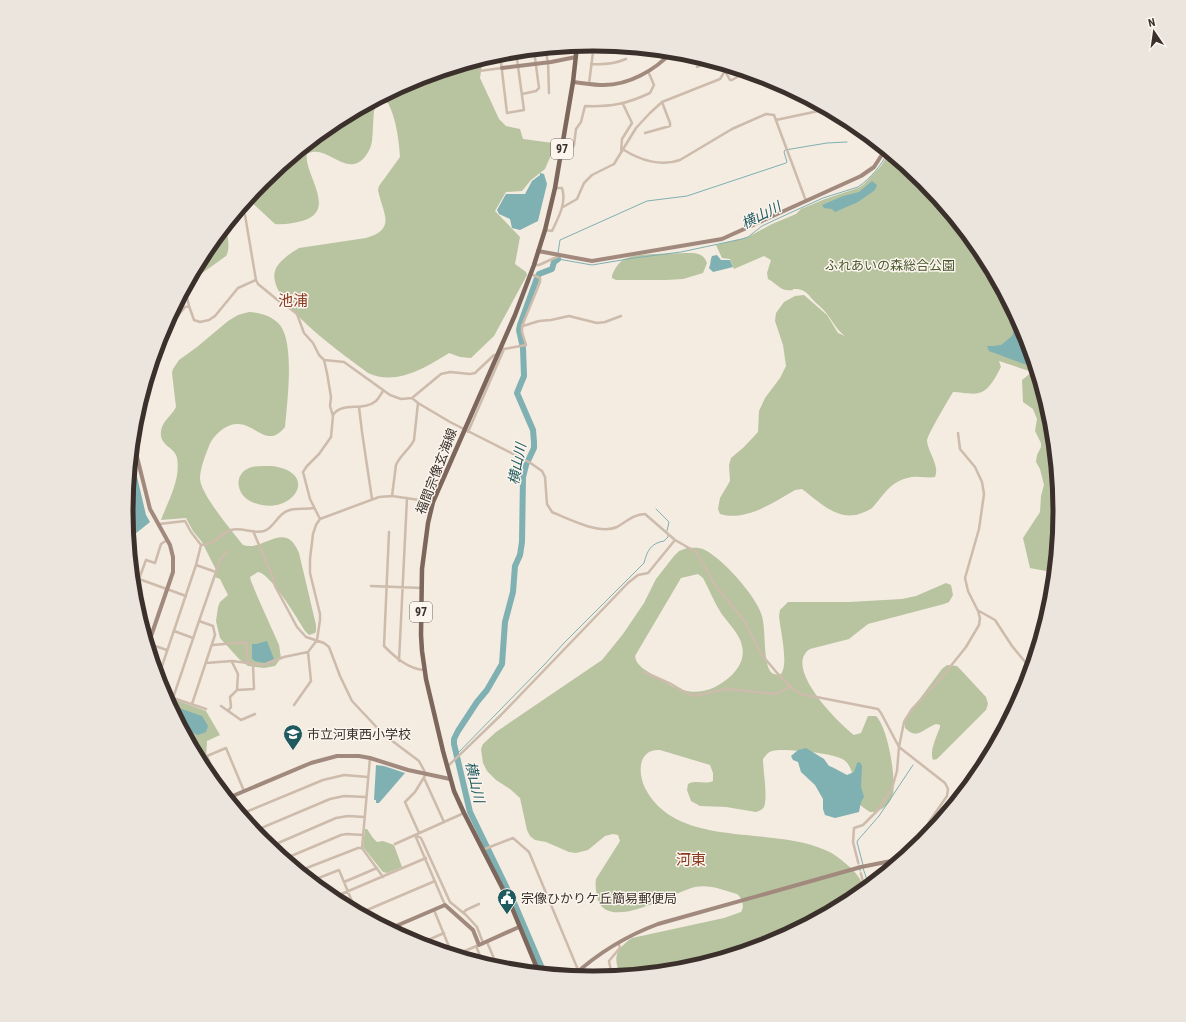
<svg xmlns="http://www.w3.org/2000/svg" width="1186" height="1022" viewBox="0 0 1186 1022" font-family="'Roboto Condensed','Noto Sans JP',sans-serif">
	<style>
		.green { fill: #b8c4a0; fill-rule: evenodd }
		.water { fill: #7fb0b2 }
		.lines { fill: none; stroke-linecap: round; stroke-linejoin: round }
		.stream { stroke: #7fb0b2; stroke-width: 1 }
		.river { stroke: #7fb0b2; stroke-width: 6 }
		.street-tunnel { stroke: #cfc6bd; stroke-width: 2.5; stroke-dasharray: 2.5 1; stroke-linecap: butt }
		.street { stroke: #cdbbac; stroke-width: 2.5 }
		.secondary { stroke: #a18a7d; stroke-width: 4 }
		.primary { stroke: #7d675c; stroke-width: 4.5 }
		.labels { text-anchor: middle; stroke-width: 3; stroke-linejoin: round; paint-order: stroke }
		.shield { fill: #fbf5ee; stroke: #756b66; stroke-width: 1 }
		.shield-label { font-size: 12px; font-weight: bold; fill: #3b302b }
		.park-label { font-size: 13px; fill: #4a5a2e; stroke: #fbf5ee }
		.street-label { font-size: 13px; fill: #3b302b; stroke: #fbf5ee }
		.poi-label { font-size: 13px; fill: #3b302b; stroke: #fbf5ee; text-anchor: start }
		.water-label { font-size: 14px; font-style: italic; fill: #1f5a5e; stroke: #fbf5ee }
		.quarter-label { font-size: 15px; fill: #8c3b22; stroke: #fbf5ee }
		.rim { fill: none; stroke: #3b302b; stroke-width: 5 }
	</style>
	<rect width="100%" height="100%" fill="#f4ebe1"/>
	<path class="green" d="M483,59L480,78L499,119L506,126L520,129L523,139L553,143L554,148L545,169L531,180L522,191L506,192L495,211L520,237L515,264L526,272L527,275L494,336L471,358L460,357L449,353C425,368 396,386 368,373C346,356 266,302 275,271C278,261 291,253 299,248L366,238C397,229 383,214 378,190L379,186L400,157C399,140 396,118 388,103L381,102L377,103L374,111C373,121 373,131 372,141C371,148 368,153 364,158C345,178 327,143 307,154C303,173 339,211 302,221C294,223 284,225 275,224L248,199L263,181L334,123L415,79Z
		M889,153L923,181L981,252L1025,333L1051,420L1060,511L1053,579L1046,571L1030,568L1023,538L1040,512L1041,496L1044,485L1040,469L1036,462L1037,455L1041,447V443L1035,431L1037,419L1033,409L1023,402L1022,380L1032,372L999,361L1001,367C996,376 990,390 979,393C972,395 960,392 953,392C949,399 927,435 927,441C928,452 940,466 935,477C930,478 925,477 920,477C913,476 905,478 899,481C887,487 881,498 873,507C869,511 864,512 859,514C837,521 818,501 802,489L795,490C774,502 746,522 720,514L718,509L720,498L730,481L729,465L731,458L744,447L758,432L759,411L765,398L780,378L786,366L783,345L775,321L776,313L784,302L795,296L804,295L827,315L838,333L845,336C837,330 833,322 827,314C824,310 820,306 816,303C808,295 806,288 793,289V290C780,292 778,284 768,279L767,273L771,260L764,256L734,269L730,259L722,258L716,245L748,237L772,224L796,214L801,209L825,199L858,188L864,184L881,166Z
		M226,226C227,235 231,248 226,256L187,284L205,251Z
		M684,253C695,253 703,252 707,263L703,273L683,279L666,280H616L612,278V276C614,269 620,260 627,258C638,253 671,254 684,253Z
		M249,312C261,313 272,316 280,325C295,345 287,403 285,427C267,450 255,422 236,424C224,425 213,436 209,446C205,456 200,469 200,479C201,495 233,532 243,545C264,552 285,519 299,553L316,625V631L315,633L309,635L305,631C297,618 271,574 258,572L250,577L251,581L258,598L279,645L281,658L275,666L264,668L248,666L239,659L220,638L216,621L218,607L220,602L228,595L220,579L215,577L217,572L202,542L193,531L186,518L161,520C168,501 181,479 177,458C175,446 156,446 162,427C165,419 173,414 176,407L172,373L173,369L179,360L197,347L228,321L238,315Z
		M272,466C324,473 289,521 250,501C238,495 233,477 247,469C254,465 264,466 272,466Z
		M687,548C692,548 699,547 705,550C723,559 757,597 762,616C766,631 763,659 770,671C773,675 777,675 781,674C789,664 780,629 779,616L780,610L788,602H849L902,599L916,596L946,583L951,585L953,595L949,602L944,604L868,624L849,639L810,649C782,667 839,724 854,735L861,733L868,716H876C888,728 896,777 893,794C891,804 880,813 870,812C866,809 861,807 858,802C852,792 856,775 848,764C846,761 843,759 840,758C828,753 784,748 772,751C768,752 766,755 763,759C763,771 768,796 764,807C762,810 759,811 756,812L726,807L700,806L691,801L687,790L688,784C696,779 705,785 713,781V773L710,765L660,750C637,749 638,774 645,788C677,850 771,825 825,850C833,853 839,858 845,863C854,870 862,879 864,889L852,899L771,943L684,969L621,975C612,957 616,949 632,938L724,918L741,912C745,906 742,898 737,894C723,890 710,884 695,887C675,891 606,935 597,897C596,890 595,885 596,879L620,841L618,835L613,834L605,836L588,850L576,853L569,852L546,842L535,840L530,836L527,830L520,798L510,789L496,780L487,771L483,763L481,749L483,744L496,732L602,660L623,634L644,603L656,579L674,556L679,551ZM698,574L703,578C709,589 714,602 721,613C728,623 740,634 742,646C747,665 728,681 713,688C704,692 692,693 683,690C672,688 663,680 653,675C646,670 636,666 635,656L681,578Z
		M947,665L957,666L960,669L986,697L988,704L986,710L937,759L933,760C929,751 937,736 940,727V725L936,724C924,728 917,741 905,728L904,720L942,669Z
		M165,696L206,711L220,735L207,741L206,758L214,778V780L205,770Z
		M365,829H367L373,838L377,842L383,841L394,845L402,867L387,873L383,872L363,847Z"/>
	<path class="water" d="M540,173L544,174L547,184L538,221L520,230L512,228L510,219L499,214L497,210L506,194H525L532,181L540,175Z
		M872,181L877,185L875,190L858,202L835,212L832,209L824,208L822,205L843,196L859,192Z
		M717,255L721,260H730L733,267L713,272L709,268C711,264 710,260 712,256Z
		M1015,315L1025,333L1035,368L989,351L987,346H993L1001,345L1012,336L1014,330Z
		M132,455L146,515L150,522L135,534V540L132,545L130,551L126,511Z
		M267,641L274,659L265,663L254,661V660L252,659V644H256Z
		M179,708L202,716L208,726L206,732L198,735L183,729L173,710Z
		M806,748L824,759L829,766L832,767L847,775L854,772L857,763L860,762L862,766L861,787L864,797L861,802L859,812L835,818L825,815L823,809V799L815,785L801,772L798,762L793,760L791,756L798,750Z
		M376,765L384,766L405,773L379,803H376V800H374Z"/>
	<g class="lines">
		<path class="stream" d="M558,253L560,240L647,201L687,196L786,163L787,162L784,152L785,150L827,143L847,142
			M558,258V259L592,265L634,258L681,252L742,239L748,237L762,226L792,212L823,198L858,187C871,178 881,166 888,152
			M656,509L669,522L667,531
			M456,755L544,665L564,643L644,563C647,551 651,543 664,541L668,537V535
			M863,865L857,842L858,840L879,816L913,765
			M863,868L869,886"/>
		<path class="river" d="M544,973L515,905L470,812L454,744V739L458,731L477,702L487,690L502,664L505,622L513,592L515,566L520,555L522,542L523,477L526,465L534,448V442L533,430L517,393L524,376L523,348L519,330L520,325L537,278L539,274L552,269L554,262L558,259"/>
		<path class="street-tunnel" d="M858,862L861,874"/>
		<path class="street" d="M593,45H608
			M545,49L548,62L549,93
			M500,54L507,113L524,110L516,52
			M591,64C604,65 614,64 626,59
			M721,64L730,80H732L746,72
			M697,67L706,63L708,60
			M479,71L502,68
			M589,84L594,44
			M522,94L536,91L539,88L534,50
			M776,120L828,109
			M645,133L670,126V123L662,102
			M562,148L573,147L574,145L576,129L581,122L585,106C610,107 627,104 650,93L654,85L648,71
			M624,150C640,160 661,167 680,160L732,129L766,114L774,115L806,201
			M621,153L622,139L632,123L623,104
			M563,207L577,199L584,183L592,175L614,164L636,128L650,113L662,102L720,79L725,71L731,67
			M240,208L245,215L256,280L258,284L280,302L292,310L297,314L304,333L313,343L319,355L324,360L327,373L331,397L330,406L333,416L331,437L319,454L307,466L303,472L310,499L320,519
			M545,230L552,231C558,218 567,203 562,188H555
			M535,265H539L559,256
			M186,293L189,306
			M523,326L539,321L551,320L569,316L597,323L605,322L621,316
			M160,338L185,307L189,306L194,320L200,322L209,320L215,316L238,288L256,280
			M501,347L504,349L526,345L522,332V326L540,282V278L531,274
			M324,360L344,362L390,395L401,399L412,398L418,403L450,422L529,462L542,471L545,477L547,504L552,512C568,519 600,535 617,527C626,522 634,514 645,514L675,540L696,552L715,585L739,614L746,624L761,654L778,674L793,689L801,694L878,709L881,713L899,747L945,783L948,789L947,796L929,822L926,830L923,841
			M412,398L441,374L450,372L470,374L475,373L494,355H497
			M359,407L362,432L372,499
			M333,415C342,401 363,412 376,401C379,398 381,394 383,391
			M468,432L504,349
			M392,496L396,465C400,455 410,449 414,440L418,403
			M253,531L272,575L275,586L297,627L306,637L324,643L329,647L340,676L352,701L383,734L419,761L426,774L415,792L405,802L419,833
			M389,532L384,646C395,657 408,669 424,670
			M167,540L161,544L155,563L146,560L139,579L186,596
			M201,545C216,545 219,534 231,530C242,527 253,534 264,531C274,528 277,515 287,511C296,507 305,510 314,508
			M216,572L220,560L227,551
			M371,586L422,588
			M979,611L995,620L1012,646L1031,669
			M143,630L152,632
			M174,631L193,638
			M149,644L167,650
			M213,645L246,642L248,663
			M399,661L407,498
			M232,662L238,674L237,690L254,689L253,664
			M206,663L232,661L263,665L284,657L308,652
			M644,672L671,684L688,694L694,696L726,689L776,694L791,686
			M158,678L196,565L201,545L191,532L185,521L159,524
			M164,695L206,709
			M173,698L199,621
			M192,704L215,635L213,626L199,621L216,572L196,565
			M294,705L311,681L308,652L317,640L320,620V614L310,573V559L313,534L316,525L320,519L379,497L392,496L433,502
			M221,706L241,720L255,714
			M228,711L231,707L230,697L237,690
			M370,758L362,848L383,877
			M447,767L501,715L628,583L638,575L648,573L675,540
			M424,778L444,822
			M221,791L207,756L226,748L244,791
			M241,814L323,780L344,775L368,777
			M254,831L330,799L344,796L366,797
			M415,835L421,838L450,902L466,915L477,927L483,943
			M415,835L445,905
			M276,844L282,857
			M395,844L464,813
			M269,847L336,818L348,816L364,817
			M482,850L513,838L529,852L581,977
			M284,859L341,835L347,834L363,835
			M858,862L853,842L854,828L863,825L878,810L892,788L897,771L899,747L904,722L912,709L942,677L966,647L979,625L980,618L978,611L968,591L965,578L979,529L984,494L982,482L975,467L960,449L958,433
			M299,871L358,848H362
			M861,874L865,889
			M311,881L339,870L356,911
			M344,882L377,868
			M332,898L426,858
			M434,910L452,954
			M360,913L435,881
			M463,913L466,910L479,904
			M487,942L498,968
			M419,944L444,933
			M476,946L483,963
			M455,955L479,945
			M612,976L609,961L619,949L620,947L618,943"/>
		<path class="secondary" d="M502,68L551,62L576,57
			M573,82C583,83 593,85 604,85C629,85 655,70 672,52
			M538,251L592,261L722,239L861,176L874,167L885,150
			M133,441L150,509L170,545L173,557V572L148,645
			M228,798L311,763L337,756H359L370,758L408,770L450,779
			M389,929L445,905L473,930L479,945L519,927
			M573,976C598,953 626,936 658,924L861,867L901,859"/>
		<path class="primary" d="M539,973L510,903L464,813L454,791L443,751L426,679L422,651L421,635L422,569L428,523L433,502L515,315L534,265L545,230L555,188L573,82L577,46"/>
	</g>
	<defs>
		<g id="school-pin" transform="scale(1)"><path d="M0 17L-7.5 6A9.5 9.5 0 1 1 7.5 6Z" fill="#1f5a5e" stroke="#fbf5ee"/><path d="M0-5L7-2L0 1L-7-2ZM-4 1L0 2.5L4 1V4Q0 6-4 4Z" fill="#fff"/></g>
		<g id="civic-pin" transform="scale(1)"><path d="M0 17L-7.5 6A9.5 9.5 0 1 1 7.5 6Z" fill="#1f5a5e" stroke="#fbf5ee"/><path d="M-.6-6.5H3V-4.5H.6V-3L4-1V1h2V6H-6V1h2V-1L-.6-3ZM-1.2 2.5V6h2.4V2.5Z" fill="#fff"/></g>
	</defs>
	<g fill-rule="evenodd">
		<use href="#school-pin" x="293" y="734"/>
		<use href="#civic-pin" x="507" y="898"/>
	</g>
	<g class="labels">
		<g class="shield">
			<rect x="551" y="139" width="22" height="20" rx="3"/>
			<rect x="410" y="602" width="22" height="20" rx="3"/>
		</g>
		<g class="shield-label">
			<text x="562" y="153">97</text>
			<text x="421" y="616">97</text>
		</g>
		<g class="park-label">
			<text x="890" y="270">ふれあいの森総合公園</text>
		</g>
		<g class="street-label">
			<text transform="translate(436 471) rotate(-69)" y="5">福間宗像玄海線</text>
		</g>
		<g class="poi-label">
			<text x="307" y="739">市立河東西小学校</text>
			<text x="521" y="903">宗像ひかりケ丘簡易郵便局</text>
		</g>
		<g class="water-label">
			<text transform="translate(761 215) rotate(-27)" y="5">横山川</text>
			<text transform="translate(517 464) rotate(-79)" y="5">横山川</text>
			<text transform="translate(475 782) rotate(77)" y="5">横山川</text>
		</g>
		<g class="quarter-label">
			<text x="293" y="306">池浦</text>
			<text x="691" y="865">河東</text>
		</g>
	</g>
	<path d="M0 0H1186V1022H0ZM133 511a460 460 0 1 1 920 0a460 460 0 1 1-920 0Z" fill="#ece5de" fill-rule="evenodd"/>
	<path class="rim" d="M133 511a460 460 0 1 1 920 0a460 460 0 1 1-920 0Z"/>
	<g transform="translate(1154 32) rotate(347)" stroke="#fbf5ee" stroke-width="3" paint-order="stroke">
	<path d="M0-3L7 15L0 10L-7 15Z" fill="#3b302b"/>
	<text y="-6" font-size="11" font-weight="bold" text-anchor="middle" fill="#3b302b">N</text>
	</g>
</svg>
